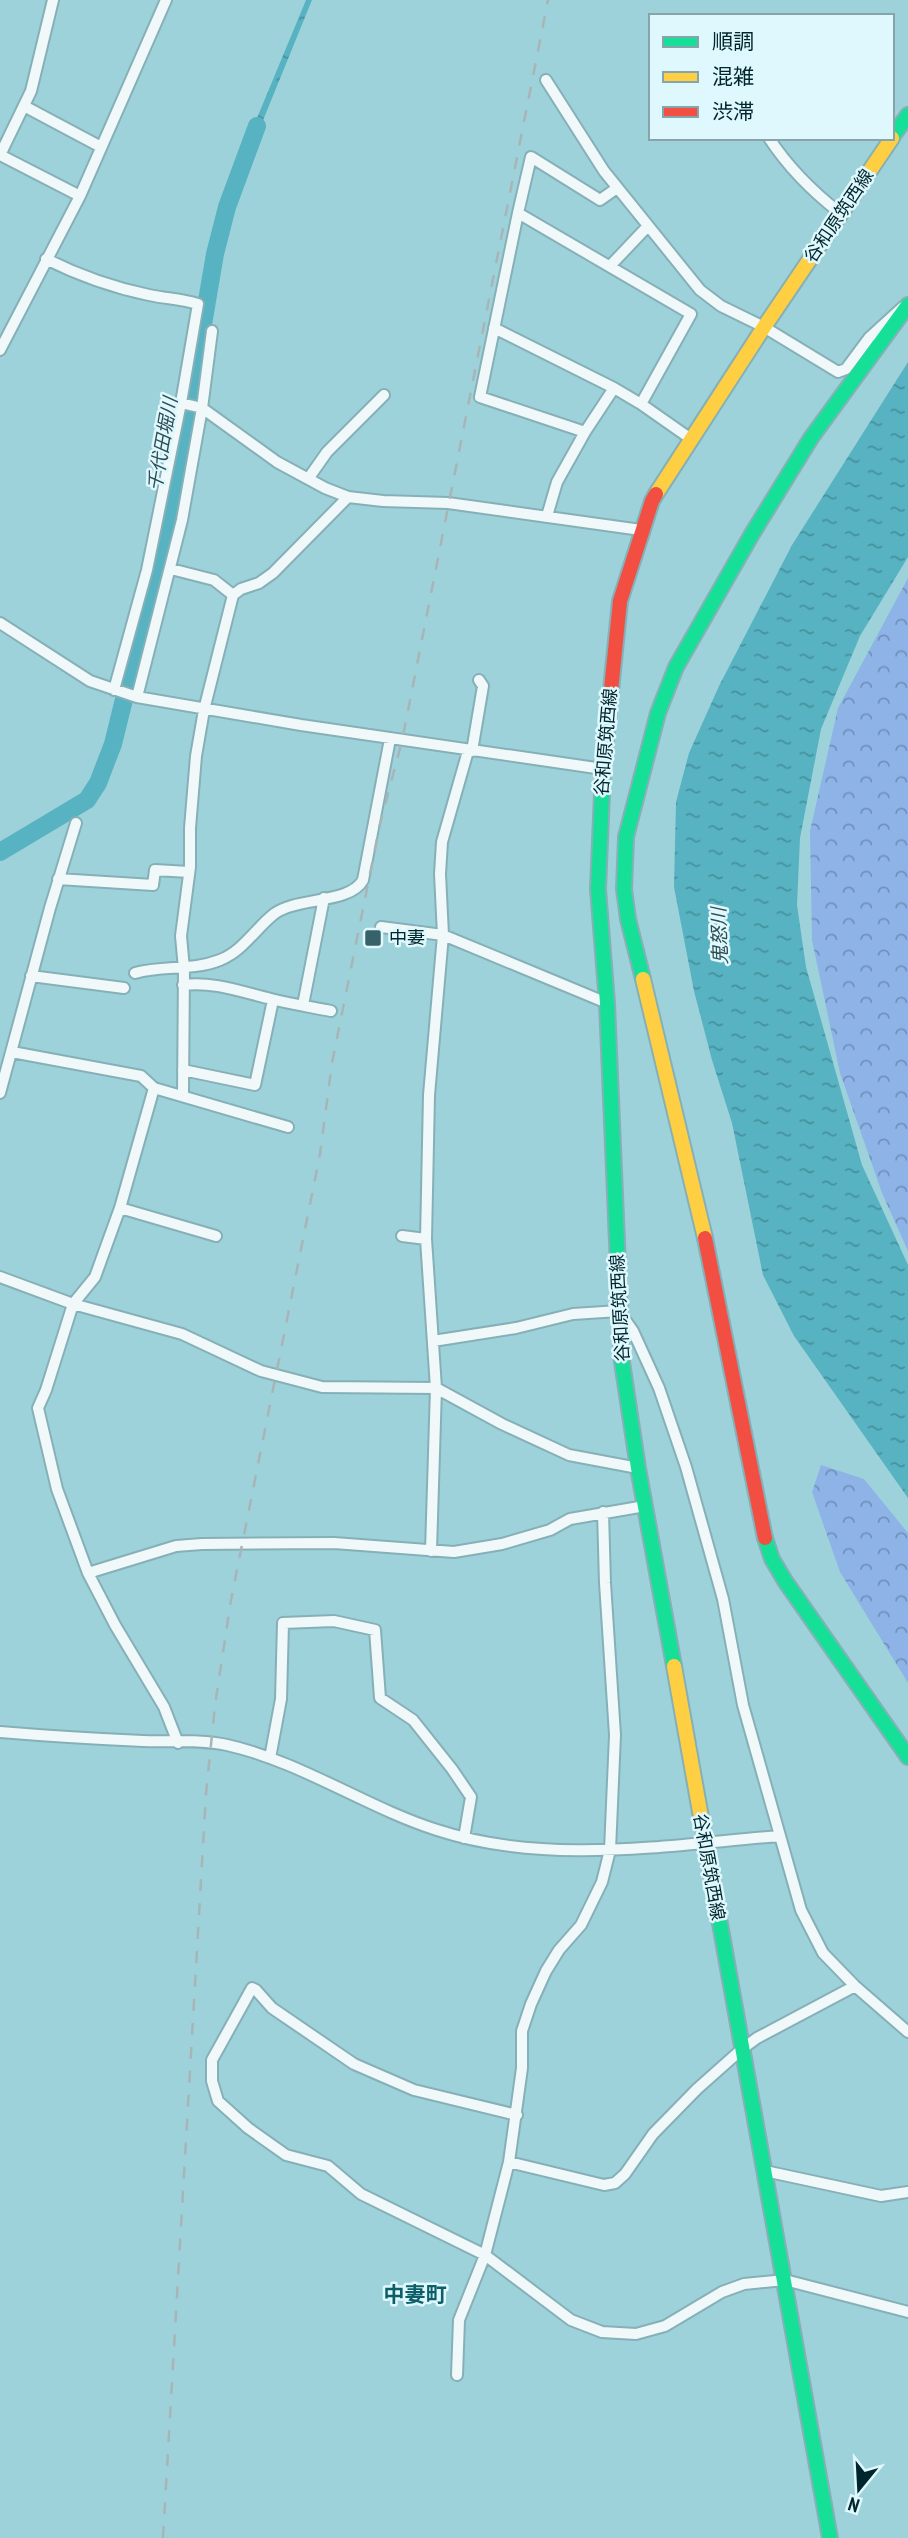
<svg xmlns="http://www.w3.org/2000/svg" width="908" height="2538" viewBox="0 0 908 2538" font-family="'PT Sans Narrow','Noto Sans JP',sans-serif">
	<style>
		.forest { fill: url(#forest-crowns) }
		.water { fill: url(#water-ripples) }
		.lines { fill: none; stroke-linecap: round; stroke-linejoin: round }
		.river { stroke: #57b2c1; stroke-width: 18 }
		.street-casing { stroke: #86b0b7; stroke-width: 14 }
		.fast-casing { stroke: #86b0b7; stroke-width: 18 }
		.slow-casing { stroke: #86b0b7; stroke-width: 18 }
		.jam-casing { stroke: #86b0b7; stroke-width: 18 }
		.street { stroke: #f0f8f9; stroke-width: 10 }
		.fast { stroke: #16e098; stroke-width: 14 }
		.slow { stroke: #ffcf43; stroke-width: 14 }
		.jam { stroke: #f24e42; stroke-width: 14 }
		.rail { stroke: #a7b5b7; stroke-width: 2.5; stroke-dasharray: 12 12; stroke-linecap: butt }
		.poi-dot { fill: #37626a; stroke: #dff8fd; stroke-width: 2.5 }
		.labels { text-anchor: middle; stroke-width: 5; stroke-linejoin: round; paint-order: stroke }
		.street-label { font-size: 18px; fill: #00262d; stroke: #dff8fd }
		.poi-label { font-size: 18px; fill: #00262d; stroke: #dff8fd; text-anchor: start }
		.water-label { font-size: 19px; font-style: italic; fill: #2e4e54; stroke: #dff8fd }
		.quarter-label { font-size: 21px; font-weight: bold; fill: #0c5e69; stroke: #dff8fd }
	</style>
	<defs>
		<pattern id="forest-crowns" width="20" height="18" patternUnits="userSpaceOnUse" patternTransform="scale(1.75)"><rect width="20" height="18" fill="#8db3e7"/><path d="M2 6a3 3 0 1 1 6 0M12 15a3 3 0 1 1 6 0" fill="none" stroke="#7191bc"/></pattern>
		<pattern id="water-ripples" width="26" height="14" patternUnits="userSpaceOnUse" patternTransform="scale(1.75)"><rect width="26" height="14" fill="#57b2c1"/><path d="M2 4q2-2 4 0t4 0M15 11q2-2 4 0t4 0" fill="none" stroke="#46919d"/></pattern>
	</defs>
	<rect width="100%" height="100%" fill="#9ed2da"/>
	<path class="forest" d="M908,578V1251L882,1193L840,1073L812,940L810,831L838,708Z
		M821,1465L864,1479L908,1533V1683L840,1572L812,1492Z"/>
	<path class="water" d="M306,0H312L251,150L245,147Z
		M908,362V557L860,636L821,729L800,838L797,905L806,967L862,1165L908,1265V1498L794,1336L763,1275L732,1123L712,1060L694,991L674,887L676,802L689,753L719,686L792,545Z"/>
	<g class="lines">
		<path class="river" d="M0,852L87,800L98,783L113,744L173,500L215,254L227,207L257,126"/>
		<g class="street-casing">
			<path id="street" d="M546,80L604,171L700,290L721,306L764,327L838,372L846,369L869,338L903,307
				M24,106L101,147
				M769,138C788,167 813,192 840,213
				M0,155L31,91L53,0
				M0,155L80,196
				M518,213L531,157L600,200L617,188
				M46,259C78,275 115,288 149,295C167,299 179,298 198,304L181,403L147,570L114,690
				M610,266L647,227
				M494,328L614,388
				M0,350L80,196L166,0
				M181,403L202,408L277,462L325,488L348,497L383,501L448,503L641,530
				M641,404L691,439
				M308,479L327,452L384,395
				M547,516L557,482L585,432L614,388L641,404L691,314L518,213L480,397L585,432
				M171,569L214,580L233,595L204,710L196,756L190,828V867L181,936L184,969L183,1095
				M233,595L241,589L259,583L273,573L348,497
				M0,623L90,681L137,697L301,725L603,769
				M137,697L182,520L202,408L212,331
				M472,751L483,686L479,680
				M58,879L153,885L155,870L189,872
				M381,927L443,935L607,1003
				M135,973C163,965 192,971 220,960C243,951 255,929 274,914C296,897 350,904 363,880L390,739
				M31,976L124,988
				M183,985C213,981 242,992 271,999C291,1004 311,1007 331,1011
				M303,1005L324,898
				M12,1052L141,1076L154,1088L288,1127
				M183,1070L255,1085L273,1000
				M154,1088L120,1208L95,1277L73,1304L46,1390L38,1408L57,1489L88,1573L115,1625L164,1707L178,1743
				M0,1093L50,908L76,823
				M120,1208L216,1236
				M402,1236L426,1239
				M0,1277L73,1304L182,1334L261,1371L322,1387L436,1388L502,1424L569,1455L638,1468
				M433,1341L516,1328L573,1314L619,1311L633,1331L659,1388L686,1467L723,1599L743,1705L801,1910L823,1953L855,1986L908,2032
				M431,1551L436,1388L426,1239L429,1095L443,935L440,874L442,842L468,751
				M88,1573L176,1546L202,1544L334,1543L454,1552L502,1544L550,1530L570,1519L645,1506
				M0,1732C48,1736 95,1739 143,1741C170,1742 200,1739 227,1745C302,1762 365,1807 437,1830C547,1866 667,1845 779,1836
				M270,1758L281,1699L283,1623L334,1621L375,1630L380,1698L413,1720L452,1769L471,1797L464,1838
				M517,2115L414,2090L354,2064L272,2008L256,1990L252,1988L212,2060V2081L218,2101L248,2128L286,2155L328,2166L361,2194L485,2255L571,2320L602,2332L636,2334L665,2326L722,2292L744,2284L785,2280L908,2312
				M509,2162L604,2185L615,2183L625,2174L653,2134L697,2089L742,2049L757,2038L855,1986
				M765,2171L881,2196L908,2192
				M457,2375L459,2320L485,2255L509,2162L522,2068V2031L531,2004L546,1971L559,1950L581,1925L602,1882L610,1850L615,1735L605,1583L603,1512"/>
		</g>
		<g class="fast-casing">
			<path id="fast" d="M892,137L908,115
				M609,710L603,769L598,889L607,1003L622,1362L638,1468L674,1666
				M643,979L628,919L624,889L626,837L658,713L676,667L752,534L811,438L908,305
				M765,1538L772,1559L785,1581L908,1757
				M717,1907L830,2538"/>
		</g>
		<g class="slow-casing">
			<path id="slow" d="M656,494L764,327L892,138
				M643,979L705,1238
				M674,1666L717,1907"/>
		</g>
		<g class="jam-casing">
			<path id="jam" d="M609,710L620,601L652,501L656,494
				M705,1238L765,1538"/>
		</g>
		<use href="#street" class="street"/>
		<use href="#fast" class="fast"/>
		<use href="#slow" class="slow"/>
		<use href="#jam" class="jam"/>
		<path class="rail" d="M163,2538L206,1794L215,1705L231,1600L320,1154L332,1063L380,824L402,741L548,0"/>
	</g>
	<rect class="poi-dot" x="364" y="929" width="18" height="18" rx="3.5"/>
	<g class="labels">
		<g class="street-label">
			<text transform="translate(839 216) rotate(-56)" y="6">谷和原筑西線</text>
			<text transform="translate(606 742) rotate(-85)" y="6">谷和原筑西線</text>
			<text transform="translate(620 1308) rotate(-93)" y="6">谷和原筑西線</text>
			<text transform="translate(709 1867) rotate(80)" y="6">谷和原筑西線</text>
		</g>
		<g class="poi-label">
			<text x="389" y="944">中妻</text>
		</g>
		<g class="water-label">
			<text transform="translate(162 444) rotate(-80)" y="7">千代田堀川</text>
			<text transform="translate(719 936) rotate(-92)" y="7">鬼怒川</text>
		</g>
		<g class="quarter-label">
			<text x="415" y="2302">中妻町</text>
		</g>
	</g>
	<rect x="649" y="14" width="245" height="126" fill="#dff8fd" stroke="#86a4aa" stroke-width="2"/>
	<rect x="663" y="37" width="35" height="10" fill="#16e098" stroke="#86a4aa" stroke-width="2"/>
	<text x="712" y="49" font-size="21" fill="#00262d">順調</text>
	<rect x="663" y="72" width="35" height="10" fill="#ffcf43" stroke="#86a4aa" stroke-width="2"/>
	<text x="712" y="84" font-size="21" fill="#00262d">混雑</text>
	<rect x="663" y="107" width="35" height="10" fill="#f24e42" stroke="#86a4aa" stroke-width="2"/>
	<text x="712" y="119" font-size="21" fill="#00262d">渋滞</text>
	<g transform="translate(859 2489) rotate(198)" stroke="#dff8fd" stroke-width="5" paint-order="stroke">
	<path d="M0-5L12 26L0 18L-12 26Z" fill="#00262d"/>
	<text y="-10" font-size="19" font-weight="bold" text-anchor="middle" fill="#00262d">N</text>
	</g>
</svg>
